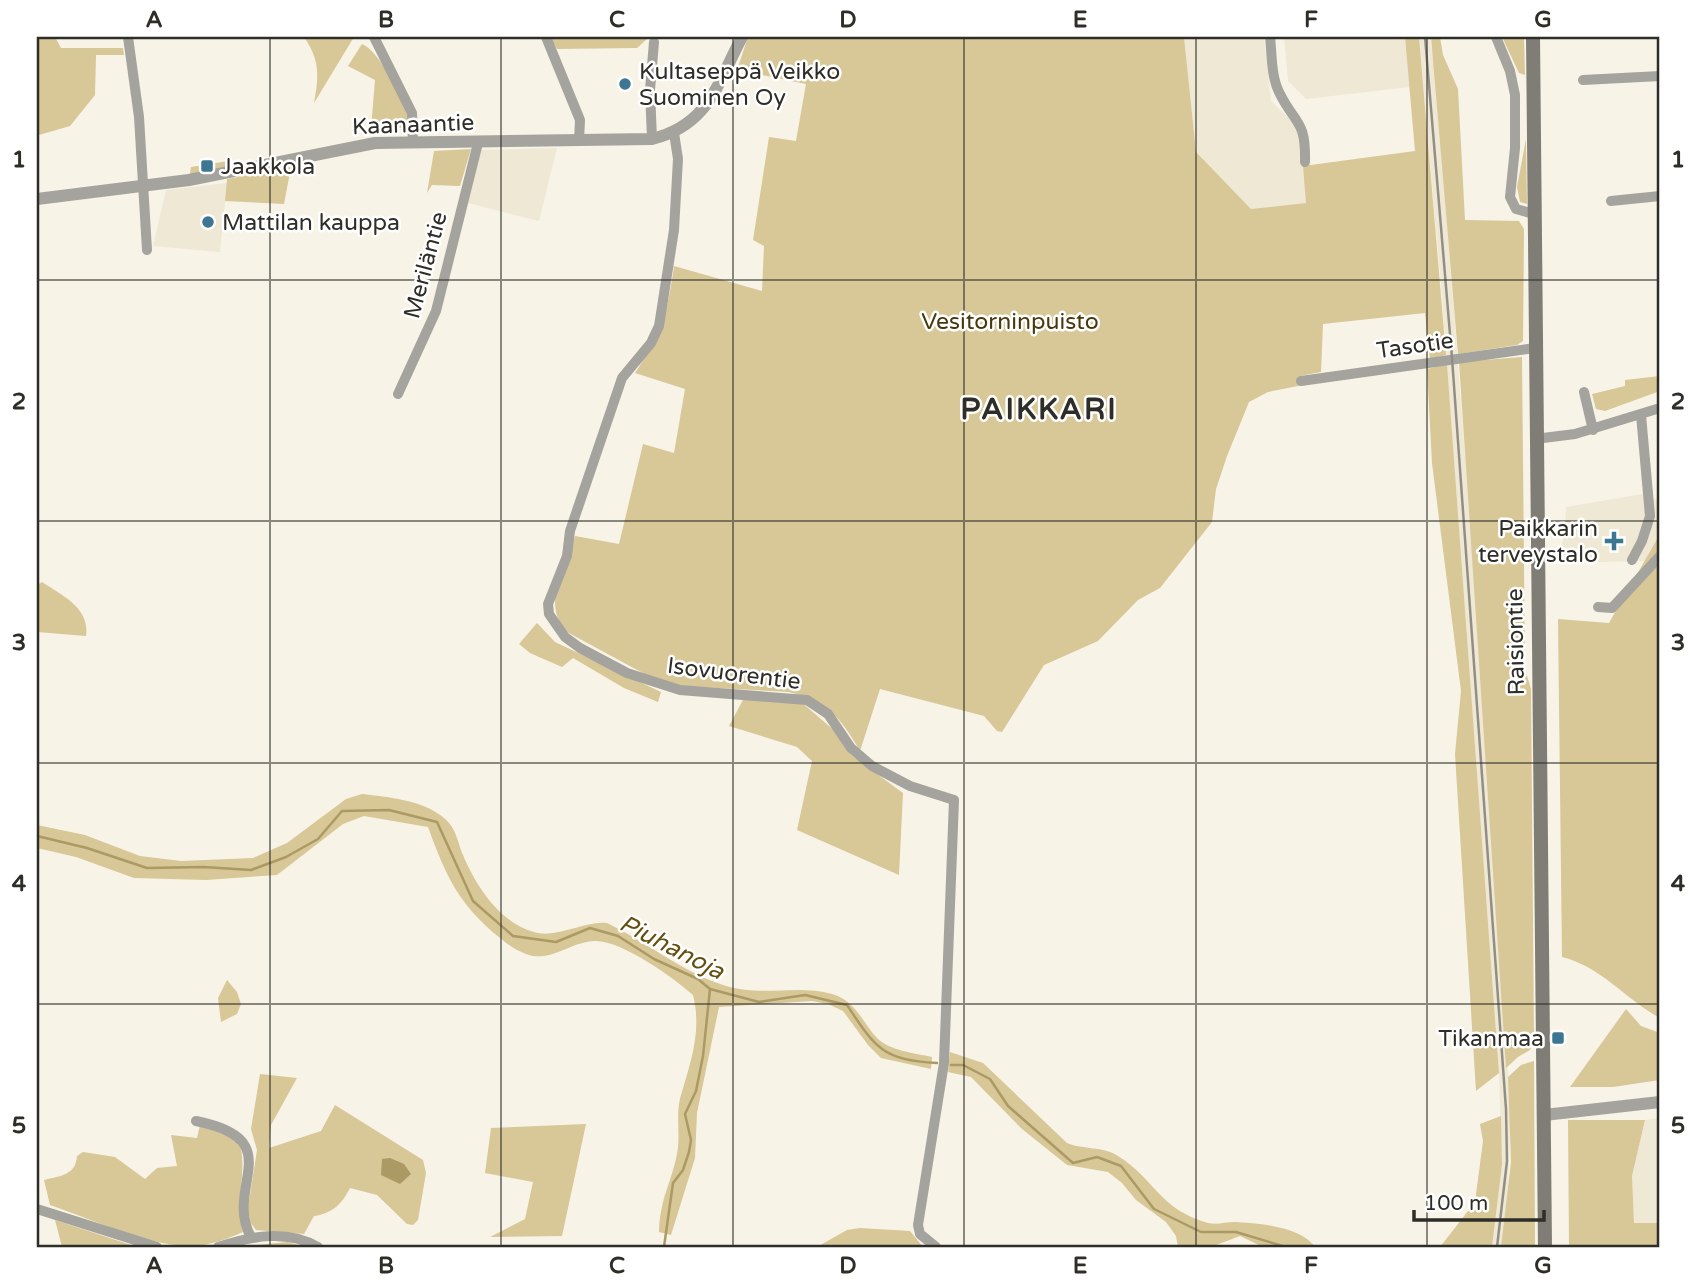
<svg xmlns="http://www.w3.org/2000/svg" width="1697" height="1284" viewBox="0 0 1697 1284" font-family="'Varela Round',sans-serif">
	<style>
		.built { fill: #efe8d5 }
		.green { fill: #d8c797 }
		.water { fill: #ac9a65 }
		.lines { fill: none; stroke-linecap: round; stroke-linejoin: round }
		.stream { stroke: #ac9a65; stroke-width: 2.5 }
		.minor { stroke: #a5a39e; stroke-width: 10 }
		.tertiary { stroke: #a5a39e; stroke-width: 12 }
		.secondary { stroke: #7f7d75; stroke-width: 14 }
		.rail { stroke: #918e85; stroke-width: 2.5 }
		.grid { fill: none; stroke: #2e2d28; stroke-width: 2; stroke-opacity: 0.55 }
		.poi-dot { fill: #3d7690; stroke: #fff; stroke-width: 2.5 }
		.labels { text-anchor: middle; stroke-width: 5; stroke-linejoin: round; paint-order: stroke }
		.poi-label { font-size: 23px; fill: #2e2d28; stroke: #fff; text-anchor: start }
		.street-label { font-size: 23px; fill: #2e2d28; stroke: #fff }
		.park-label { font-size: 23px; fill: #47390d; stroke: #fff }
		.water-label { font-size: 24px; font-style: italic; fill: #63500e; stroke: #fff }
		.district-label { font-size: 30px; font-weight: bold; letter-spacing: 2px; fill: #2e2d28; stroke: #fff }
		.neatline { fill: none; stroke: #2e2d28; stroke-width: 2.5 }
		.grid-label { font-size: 23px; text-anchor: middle; font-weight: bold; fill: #2e2d28 }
	</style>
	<rect width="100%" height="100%" fill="#f7f3e6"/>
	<path class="built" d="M1184,37H1264L1271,101L1299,128L1307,203L1251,209L1196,152Z
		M1284,37H1405L1410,87L1306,99L1288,81Z
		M1419,37H1430L1436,78L1485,717L1492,852L1511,1111L1507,1214L1501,1247H1492L1502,1165L1499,1073L1442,297Z
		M557,148L539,221L468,203L481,150Z
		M227,183L220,252L153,246L166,190Z
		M1648,493L1649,500L1660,499V534L1645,561L1557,563L1565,532L1566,507Z
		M1660,1118V1223L1634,1224L1632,1176L1645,1120Z"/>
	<path class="green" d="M37,37H55L61,48H123L124,55H96L95,95L70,126L39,135Z
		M304,37H354L314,103C319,76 320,60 304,37Z
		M549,37H658L648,38L637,48L557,49Z
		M748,37H1184L1196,152L1251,209L1306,203L1303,166L1415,151L1405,37H1419L1446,355L1430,360L1425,313L1323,324L1321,372L1300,376L1303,385L1268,392L1249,402L1227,456L1216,489L1212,522L1160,588L1138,600L1098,641L1044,665L1002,732L997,731L984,716L880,689L860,751C840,717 828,702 789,692L680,686L652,678L567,632C540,603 566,569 575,536L619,544L643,444L674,453L685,389L635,373C661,335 668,311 674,266L762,291L764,246L753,240L769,137L796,141L806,84L737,70Z
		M1431,37H1440L1443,55L1458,89L1465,220L1519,221L1524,229L1523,341L1517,345L1458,354Z
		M1502,37H1524L1525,75L1519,73Z
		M362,44C377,49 403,96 407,112C409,116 408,123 408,128H371L375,80L348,66Z
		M1526,139L1527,204L1520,202L1517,187Z
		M471,149L460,186L432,185L427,193L434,151Z
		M228,161V172L189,180L191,167Z
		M291,167L284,204L225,201L227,179Z
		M1522,357L1525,669L1531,689L1534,1040L1530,1050L1518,1057L1506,1068L1459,362Z
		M1447,364L1499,1073L1476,1091L1455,754L1461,691L1432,463L1427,369Z
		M1660,376V391L1605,411L1596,409L1592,394L1625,386V380Z
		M1660,534V1018C1625,999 1602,967 1562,957L1558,619L1609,623Z
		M42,582C63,596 90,608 86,636L37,632V585Z
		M537,623L555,642L661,692L658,702L624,688L573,658L562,667L530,653L519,644Z
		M744,698L800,701L836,732L851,755L903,793L899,875L797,830L812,761L797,747L729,726Z
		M362,794C388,797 423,800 444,818C457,829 457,841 463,855C476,886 499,922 534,932C558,939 582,921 607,923C647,942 683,973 726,986C761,997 798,984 832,994C856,1001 862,1022 877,1038C890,1051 915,1053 932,1057L931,1069L881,1058L868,1045L843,1011L828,1004L812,1001L719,1007L697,1113L695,1158L671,1235L659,1232C660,1198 671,1184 677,1154C681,1135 675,1114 681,1095C691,1061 702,1030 693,995C674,978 621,940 595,941C574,941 555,959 533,956C522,954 508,945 500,938C458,904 446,876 428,827L364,816L343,824L277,875L206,880L134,878L76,857L37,848V825L85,835L140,856L181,861L253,858L287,843L346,799Z
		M227,980L237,992L241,1004L237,1014L221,1022L218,998Z
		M1626,1009L1641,1026L1660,1033V1080L1613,1087H1570Z
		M950,1052L983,1063L1067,1143C1084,1150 1103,1146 1118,1156C1154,1178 1160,1210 1208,1223C1218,1225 1225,1222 1235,1222C1259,1223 1301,1227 1315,1247H1263L1240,1236L1211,1247H1178L1176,1236L1166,1222L1136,1200L1122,1183L1108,1172L1067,1165L1022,1129L971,1077L948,1072Z
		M1534,1061L1535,1247H1501L1511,1162L1508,1077L1521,1065Z
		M260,1074L297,1078L271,1125L269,1148L321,1131L335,1105L423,1160L426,1173L418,1220L413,1225L407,1224L377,1195L350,1188C341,1205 333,1213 314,1216L304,1234L256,1230L250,1222L248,1208L257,1150L251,1129Z
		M1501,1116L1502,1165L1492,1247H1440L1475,1202L1483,1141L1480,1124Z
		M1568,1120H1645L1632,1176L1634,1223H1660V1247H1569Z
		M586,1124L562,1236L490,1237L525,1219L533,1182L485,1173L491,1128Z
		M200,1125L226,1131L241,1148C246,1177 235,1203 243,1232C225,1240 206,1247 186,1246C144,1244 91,1219 50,1205L44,1180C60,1176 76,1175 77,1156L83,1152L115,1157L145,1179L157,1168L177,1166L171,1135L197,1138Z
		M55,1220L137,1247H62Z
		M860,1228L910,1231L923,1247H817L847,1230Z
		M287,1242L306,1247H238Z"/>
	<path class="water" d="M390,1158L404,1164L411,1174L400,1184L381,1175L382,1159Z"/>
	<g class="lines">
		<path class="stream" d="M37,836L87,848L147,868L204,867L251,870L286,857L318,839L342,811L389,810L437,822L473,901L513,936L556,942L590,928L618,936L654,959L698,979L710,989L759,1002L805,995L847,1005C876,1049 883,1060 937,1063
			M951,1065H963L990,1079L1008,1106L1073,1163L1097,1157L1121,1166L1154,1209L1201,1232H1236L1286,1247
			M664,1247L673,1183L683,1170L689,1152L691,1140L685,1114L696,1091L703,1056L710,989"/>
		<path class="minor" d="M128,37L139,117L147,250
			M374,37L412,113L413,143
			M546,37L580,120L579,141
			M1270,37C1272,54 1271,76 1279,92C1295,125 1306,119 1305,162
			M1496,37L1510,71L1515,95V148L1510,197L1516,209L1534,214
			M1583,80L1660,76
			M674,133L678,159L674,230L659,326L651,343L622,378L570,531L567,556L548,604L549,614L565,637L580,648L627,673L680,690L807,700L828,714L851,748L872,766L910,786L954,800L944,1063L918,1225L920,1234L936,1247
			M652,139L650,90L654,42
			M1611,201L1660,196
			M1301,381L1535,348
			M1584,392L1593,430
			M398,394L436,311L478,143
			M1535,439L1575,434L1660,408
			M1632,560L1642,541L1650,516L1641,415
			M1598,607L1612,608L1660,556
			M196,1121C291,1140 223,1187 251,1237
			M37,1209L157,1247
			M218,1247C252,1236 286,1229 318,1247"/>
		<path class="tertiary" d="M37,199L189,180L375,143L652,139C709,125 717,84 742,37
			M1544,1115L1660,1102"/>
		<path class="secondary" d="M1533,37L1545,1247"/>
		<path class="rail" d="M1425,37L1452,358L1506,1109L1507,1161L1497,1247"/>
	</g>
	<path class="grid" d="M270,37V1247M501,37V1247M733,37V1247M964,37V1247M1196,37V1247M1427,37V1247M37,280H1660M37,521H1660M37,763H1660M37,1004H1660"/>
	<g class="poi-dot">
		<circle cx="625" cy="84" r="7"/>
		<rect x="200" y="159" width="14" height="14" rx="3.5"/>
		<circle cx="208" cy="222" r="7"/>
		<path d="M1610.5 530.5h7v7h7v7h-7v7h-7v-7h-7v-7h7z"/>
		<rect x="1551" y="1031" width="14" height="14" rx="3.5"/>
	</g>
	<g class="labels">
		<g class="poi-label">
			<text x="639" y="79">Kultaseppä Veikko<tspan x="639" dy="26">Suominen Oy</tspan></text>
			<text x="221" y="174">Jaakkola</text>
			<text x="222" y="230">Mattilan kauppa</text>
			<text x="1598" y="536" text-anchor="end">Paikkarin<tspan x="1598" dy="26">terveystalo</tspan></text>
			<text x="1544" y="1046" text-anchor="end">Tikanmaa</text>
		</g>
		<g class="street-label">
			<text transform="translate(413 124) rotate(-2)" y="8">Kaanaantie</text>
			<text transform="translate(425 265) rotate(-75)" y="8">Meriläntie</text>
			<text transform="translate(1415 345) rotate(-8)" y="8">Tasotie</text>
			<text transform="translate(1515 642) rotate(-91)" y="8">Raisiontie</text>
			<text transform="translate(734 673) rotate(7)" y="8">Isovuorentie</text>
		</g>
		<g class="park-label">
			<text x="1010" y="329">Vesitorninpuisto</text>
		</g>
		<g class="water-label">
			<text transform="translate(672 947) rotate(27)" y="8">Piuhanoja</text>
		</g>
		<g class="district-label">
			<text x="1039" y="419">PAIKKARI</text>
		</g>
	</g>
	<rect width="1697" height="1284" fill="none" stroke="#ffffff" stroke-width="77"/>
	<path d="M1414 1210v10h130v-10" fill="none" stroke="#2e2d28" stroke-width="3.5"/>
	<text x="1424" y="1210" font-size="21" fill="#2e2d28" stroke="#ffffff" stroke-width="5" paint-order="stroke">100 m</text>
	<rect x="38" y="38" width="1620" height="1208" class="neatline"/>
	<g class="grid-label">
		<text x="154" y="27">A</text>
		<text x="386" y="27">B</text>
		<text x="617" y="27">C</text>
		<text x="848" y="27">D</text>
		<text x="1080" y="27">E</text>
		<text x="1311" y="27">F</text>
		<text x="1543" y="27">G</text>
		<text x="19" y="167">1</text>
		<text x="1678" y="167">1</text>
		<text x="19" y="409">2</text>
		<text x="1678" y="409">2</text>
		<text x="19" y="650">3</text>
		<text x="1678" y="650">3</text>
		<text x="19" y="891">4</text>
		<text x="1678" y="891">4</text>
		<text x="19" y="1133">5</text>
		<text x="1678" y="1133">5</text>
		<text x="154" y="1273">A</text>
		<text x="386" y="1273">B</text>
		<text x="617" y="1273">C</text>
		<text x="848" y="1273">D</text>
		<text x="1080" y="1273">E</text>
		<text x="1311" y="1273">F</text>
		<text x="1543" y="1273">G</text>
	</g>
</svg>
